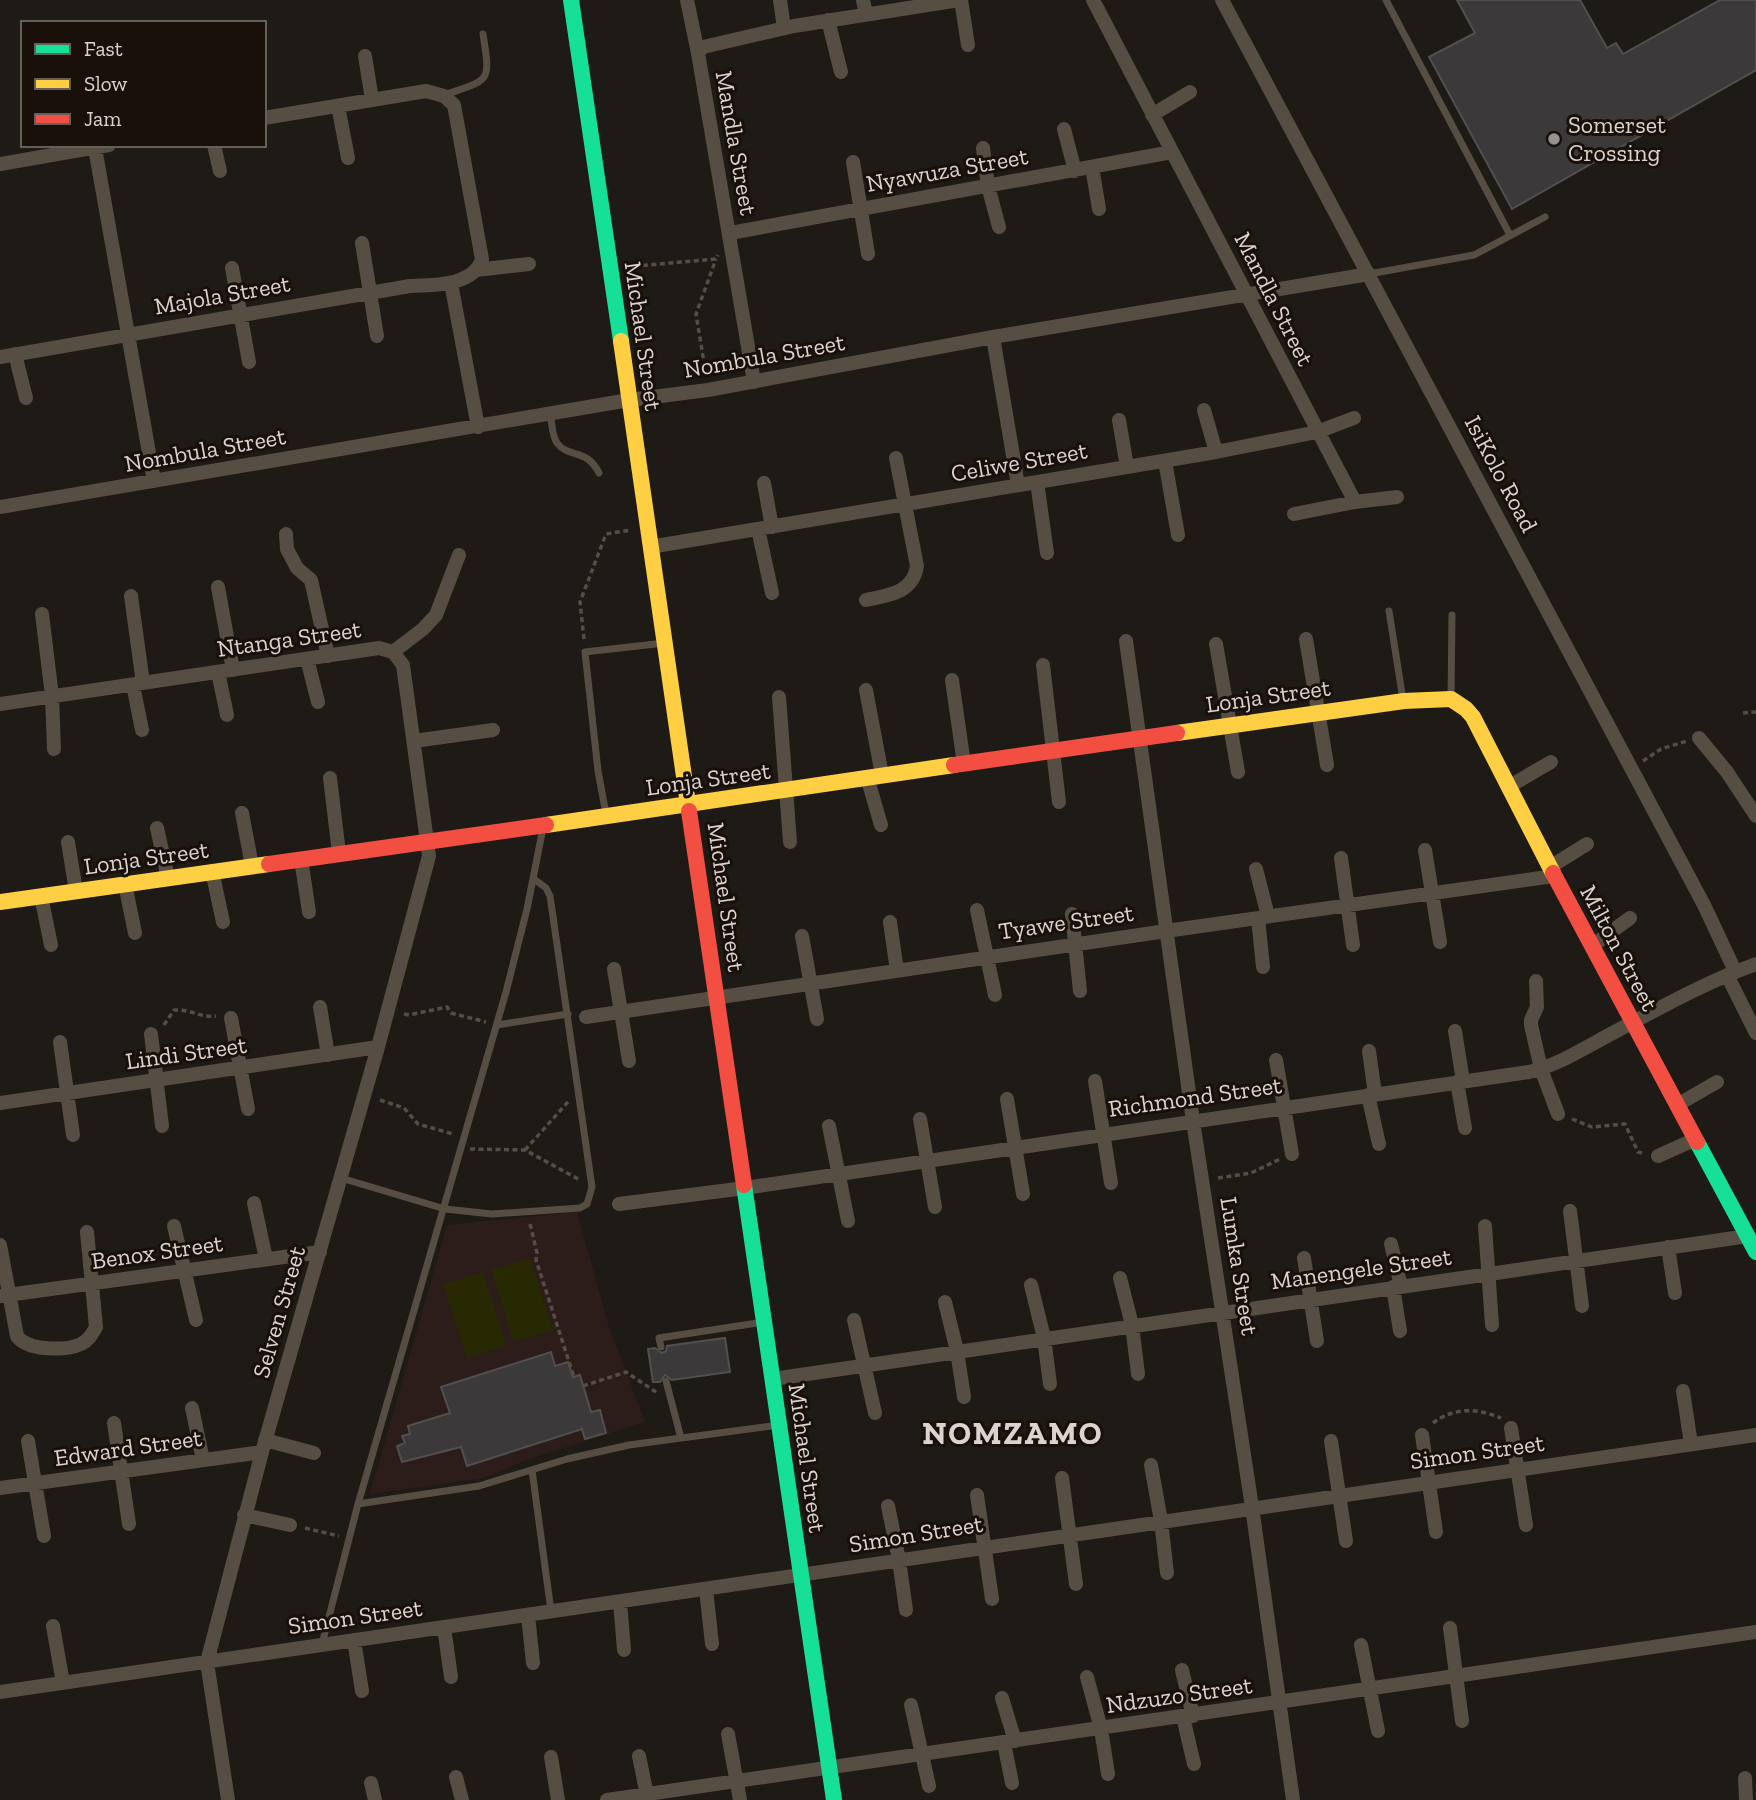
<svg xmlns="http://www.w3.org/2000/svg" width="1756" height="1800" viewBox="0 0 1756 1800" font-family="'Zilla Slab',serif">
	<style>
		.education { fill: #2d1d1a }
		.grass { fill: #272903 }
		.building { fill: #3b3939; stroke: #524f50; stroke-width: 2 }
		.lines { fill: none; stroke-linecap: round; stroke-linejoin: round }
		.path { stroke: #544e46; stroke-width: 3.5; stroke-dasharray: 5 3.5; stroke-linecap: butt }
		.lane { stroke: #564e42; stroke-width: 7 }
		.street { stroke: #564e42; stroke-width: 14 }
		.fast { stroke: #16e098; stroke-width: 16 }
		.slow { stroke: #ffcf43; stroke-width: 16 }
		.jam { stroke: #f24e42; stroke-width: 16 }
		.poi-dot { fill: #98928e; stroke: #19100a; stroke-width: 2.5 }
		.labels { text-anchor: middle; stroke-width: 6; stroke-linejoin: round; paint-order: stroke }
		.poi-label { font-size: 24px; fill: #dad3cf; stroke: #19100a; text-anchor: start }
		.street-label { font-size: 24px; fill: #dad3cf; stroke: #19100a }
		.district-label { font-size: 32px; font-weight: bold; letter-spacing: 2px; fill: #dad3cf; stroke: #19100a }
	</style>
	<rect width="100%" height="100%" fill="#1e1a16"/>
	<path class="education" d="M577,1212L609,1327L645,1422L526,1460L484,1478L370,1494L447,1225Z"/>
	<path class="grass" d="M530,1258L553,1330L514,1342L491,1270Z
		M483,1272L506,1345L467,1358L443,1284Z"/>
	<path class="building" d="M1457,0H1580L1607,48L1616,43L1623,54L1720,0H1756V70L1512,209L1429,57L1475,33Z
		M725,1338L730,1372L672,1380L665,1375L660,1382H653L648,1349L655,1348L662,1353L666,1351L667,1346Z
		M551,1352L555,1366L568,1362L573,1377L580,1375L591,1412L600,1410L606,1433L585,1439L582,1429L467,1466L461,1447L402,1462L397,1446L405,1443L402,1436L410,1434L408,1426L450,1413L441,1387Z"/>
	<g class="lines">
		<path class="path" d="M626,267L716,259L718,255
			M706,375L696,314L716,259
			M584,639L580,602L606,534L631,530
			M1743,713L1756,712
			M1643,761L1661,749L1687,741
			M404,1014L409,1015L447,1007L451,1013L486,1022
			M164,1025L174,1010C191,1009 200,1018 216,1016
			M380,1100L404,1108L418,1124L453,1134
			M1572,1119L1592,1127L1625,1124L1638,1152L1642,1153
			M470,1149L525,1150L578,1179
			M525,1150L568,1102
			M1218,1178L1251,1173L1280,1159
			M530,1224L537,1253L536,1260L574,1377
			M583,1386L626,1372L656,1392
			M1433,1423C1454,1407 1477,1408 1501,1418
			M305,1528L339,1536"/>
		<path class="lane" d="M1386,0L1510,235
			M444,95C490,79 491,84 483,34
			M1369,274L1474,255L1545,217
			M550,414C552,423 552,436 557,443C569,459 587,448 599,473
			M1389,611L1403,700
			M1451,699L1452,615
			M606,814L598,771L585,652L664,643
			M497,1025L568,1014
			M341,1178L445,1209L492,1214L580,1208L587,1204L592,1187L550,896L546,888L534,879
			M661,1347L659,1338L764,1322
			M666,1381L681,1438
			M532,1470L551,1611
			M358,1504L479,1486L567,1459L629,1445L779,1425
			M322,1644L358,1504L506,992L527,909L543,828"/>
		<path class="street" d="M687,0L698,53
			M780,0L784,28
			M863,0L866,14
			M961,0L968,45
			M1093,0L1355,502
			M1222,0L1704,905L1735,971
			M828,20L841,72
			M365,56L372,100
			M338,106L348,158
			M1152,115L1190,92
			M1064,129L1075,171
			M214,145L220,171
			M95,148L154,481
			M983,148L988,186L999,227
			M853,162L868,254
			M0,164L109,145
			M1092,167L1099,209
			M730,233L1172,152
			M362,243L377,336
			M232,268L249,362
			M476,270L529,264
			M451,283L478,427
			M993,337L1018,485
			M15,354L26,398
			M0,357L410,286C433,285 474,286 482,259L454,105L444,96L426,91L264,118
			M754,382L698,53L703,47L794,26L959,0
			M1204,410L1216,452
			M1119,420L1127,467
			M1165,461L1178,535
			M1037,482L1047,553
			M764,483L772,527
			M0,507L629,400L708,390L993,337L1369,274
			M1294,514L1355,502L1397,497
			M758,529L772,593
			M286,534L287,549L297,568L311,580L328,656
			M650,547L1216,452L1317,432L1354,418
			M218,587L233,670
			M131,596L143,683
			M866,600C889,595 913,593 917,566L896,458
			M42,614L52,696L54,749
			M1306,639L1327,765
			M1126,641L1193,1121L1252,1507L1293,1800
			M1216,644L1238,772
			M393,652L423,629L436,615L459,555
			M307,659L318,702
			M1043,665L1059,802
			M218,672L227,715
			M952,680L964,764
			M133,685L142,730
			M866,690L882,775
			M779,697L790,842
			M0,704L379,648L393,652L403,665L429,856L378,1047L262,1452L207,1662L228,1800
			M1699,738L1727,772L1756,816
			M414,741L493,730
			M867,777L881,825
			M330,778L339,853
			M1508,787L1551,762
			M242,813L252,866
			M157,828L168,878
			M68,842L76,891
			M1425,850L1440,942
			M1341,858L1353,945
			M301,859L309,912
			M1550,867L1587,844
			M1256,869L1268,916
			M212,871L223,922
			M125,884L135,933
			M41,896L51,945
			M977,910L995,995
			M1072,914L1080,991
			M1258,918L1263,967
			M890,922L897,971
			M802,936L817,1019
			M1592,946L1630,918
			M614,969L629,1061
			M1727,975L1756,1033
			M1536,981L1537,1007L1531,1020V1025L1541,1069L1558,1114
			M320,1007L328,1055
			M586,1017L1166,931L1554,876
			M231,1018L248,1109
			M1455,1031L1463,1081
			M151,1034L162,1126
			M60,1042L73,1135
			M1369,1051L1375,1094
			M1276,1060L1292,1154
			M1095,1081L1111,1183
			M1457,1082L1465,1128
			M1368,1095L1379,1144
			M1007,1099L1023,1194
			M0,1103L378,1047
			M1677,1105L1717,1082
			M920,1119L935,1207
			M829,1126L848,1221
			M1658,1156L1696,1139
			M254,1203L266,1259
			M619,1204L745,1188L1529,1072C1558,1065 1583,1049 1609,1035C1656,1010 1705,982 1756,964
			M1570,1211L1582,1306
			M174,1226L196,1320
			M1485,1226L1492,1325
			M1391,1244L1401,1286
			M0,1245L17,1336C27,1351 66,1351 81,1344C89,1340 92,1334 96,1327L87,1232
			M1668,1247L1675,1293
			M1304,1258L1317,1341
			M1120,1278L1132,1325L1138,1374
			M1031,1285L1044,1338L1050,1384
			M1393,1287L1400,1331
			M0,1296L320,1252
			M945,1302L957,1351L964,1397
			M854,1320L875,1413
			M773,1379L1748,1236
			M1683,1391L1691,1444
			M192,1408L203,1460
			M114,1423L129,1524
			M1511,1428L1526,1525
			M1422,1435L1436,1532
			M265,1440L314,1453
			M28,1441L44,1536
			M1331,1441L1346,1541
			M1151,1465L1161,1521L1167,1573
			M1062,1478L1076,1584
			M0,1488L262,1452
			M977,1495L992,1599
			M888,1506L899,1560L906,1610
			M244,1515L290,1525
			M706,1589L712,1644
			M620,1602L624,1650
			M528,1615L533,1663
			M53,1626L63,1683
			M444,1627L451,1677
			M1450,1628L1462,1721
			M354,1640L362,1691
			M1361,1645L1378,1731
			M1182,1670L1193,1716
			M1087,1677L1101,1729L1108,1774
			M0,1692L1756,1435
			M1002,1698L1015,1741
			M911,1705L929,1786
			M1183,1717L1194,1764
			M728,1734L740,1800
			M1004,1743L1012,1783
			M639,1756L648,1800
			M551,1757L558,1800
			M456,1777L462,1800
			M1745,1778L1746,1800
			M371,1783L375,1800
			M607,1800L1756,1632"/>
		<path class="fast" d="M571,0L621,341
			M1697,1142L1756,1252
			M744,1185L834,1800"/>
		<path class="slow" d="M621,341L689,811
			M1177,733L1404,701L1451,699L1466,709L1473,717L1553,873
			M546,825L954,765
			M0,902L269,864"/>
		<path class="jam" d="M954,765L1177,733
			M689,811L744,1185
			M269,864L546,825
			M1553,873L1697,1142"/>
	</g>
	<circle class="poi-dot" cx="1554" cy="139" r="7"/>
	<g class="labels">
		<g class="poi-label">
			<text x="1568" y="133">Somerset<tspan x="1568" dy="28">Crossing</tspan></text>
		</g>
		<g class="street-label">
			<text transform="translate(736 143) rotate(80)" y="8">Mandla Street</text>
			<text transform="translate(947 170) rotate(-10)" y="8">Nyawuza Street</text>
			<text transform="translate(222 295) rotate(-10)" y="8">Majola Street</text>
			<text transform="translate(1274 299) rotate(63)" y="8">Mandla Street</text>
			<text transform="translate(643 336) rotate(82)" y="8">Michael Street</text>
			<text transform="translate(764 356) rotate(-10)" y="8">Nombula Street</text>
			<text transform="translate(205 450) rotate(-10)" y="8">Nombula Street</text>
			<text transform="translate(1019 462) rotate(-10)" y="8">Celiwe Street</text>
			<text transform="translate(1501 474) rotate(62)" y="8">IsiKolo Road</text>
			<text transform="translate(289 639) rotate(-8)" y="8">Ntanga Street</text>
			<text transform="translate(1268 696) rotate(-8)" y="8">Lonja Street</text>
			<text transform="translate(708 779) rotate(-8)" y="8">Lonja Street</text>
			<text transform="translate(146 858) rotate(-8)" y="8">Lonja Street</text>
			<text transform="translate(726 897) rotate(82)" y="8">Michael Street</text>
			<text transform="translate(1066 922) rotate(-8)" y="8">Tyawe Street</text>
			<text transform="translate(1619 948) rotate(62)" y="8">Milton Street</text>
			<text transform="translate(186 1053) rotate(-8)" y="8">Lindi Street</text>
			<text transform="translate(1195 1097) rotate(-8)" y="8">Richmond Street</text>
			<text transform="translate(157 1252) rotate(-8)" y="8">Benox Street</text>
			<text transform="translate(1239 1266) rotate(81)" y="8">Lumka Street</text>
			<text transform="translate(1361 1269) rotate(-8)" y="8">Manengele Street</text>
			<text transform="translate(279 1312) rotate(-74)" y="8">Selven Street</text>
			<text transform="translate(128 1448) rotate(-8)" y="8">Edward Street</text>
			<text transform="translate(1477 1452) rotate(-8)" y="8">Simon Street</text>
			<text transform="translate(807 1458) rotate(82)" y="8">Michael Street</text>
			<text transform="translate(916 1534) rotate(-9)" y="8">Simon Street</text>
			<text transform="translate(355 1617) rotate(-8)" y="8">Simon Street</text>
			<text transform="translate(1179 1695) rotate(-8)" y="8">Ndzuzo Street</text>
		</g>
		<g class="district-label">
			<text x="1013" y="1444">NOMZAMO</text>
		</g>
	</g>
	<rect x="21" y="21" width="245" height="126" fill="#19100a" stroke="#665e59" stroke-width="2"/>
	<rect x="35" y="44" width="35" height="10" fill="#16e098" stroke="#665e59" stroke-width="2"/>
	<text x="84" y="56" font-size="21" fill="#dad3cf">Fast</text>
	<rect x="35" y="79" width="35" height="10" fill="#ffcf43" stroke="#665e59" stroke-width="2"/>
	<text x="84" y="91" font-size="21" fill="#dad3cf">Slow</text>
	<rect x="35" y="114" width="35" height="10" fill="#f24e42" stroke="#665e59" stroke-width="2"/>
	<text x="84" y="126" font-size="21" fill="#dad3cf">Jam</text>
</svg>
